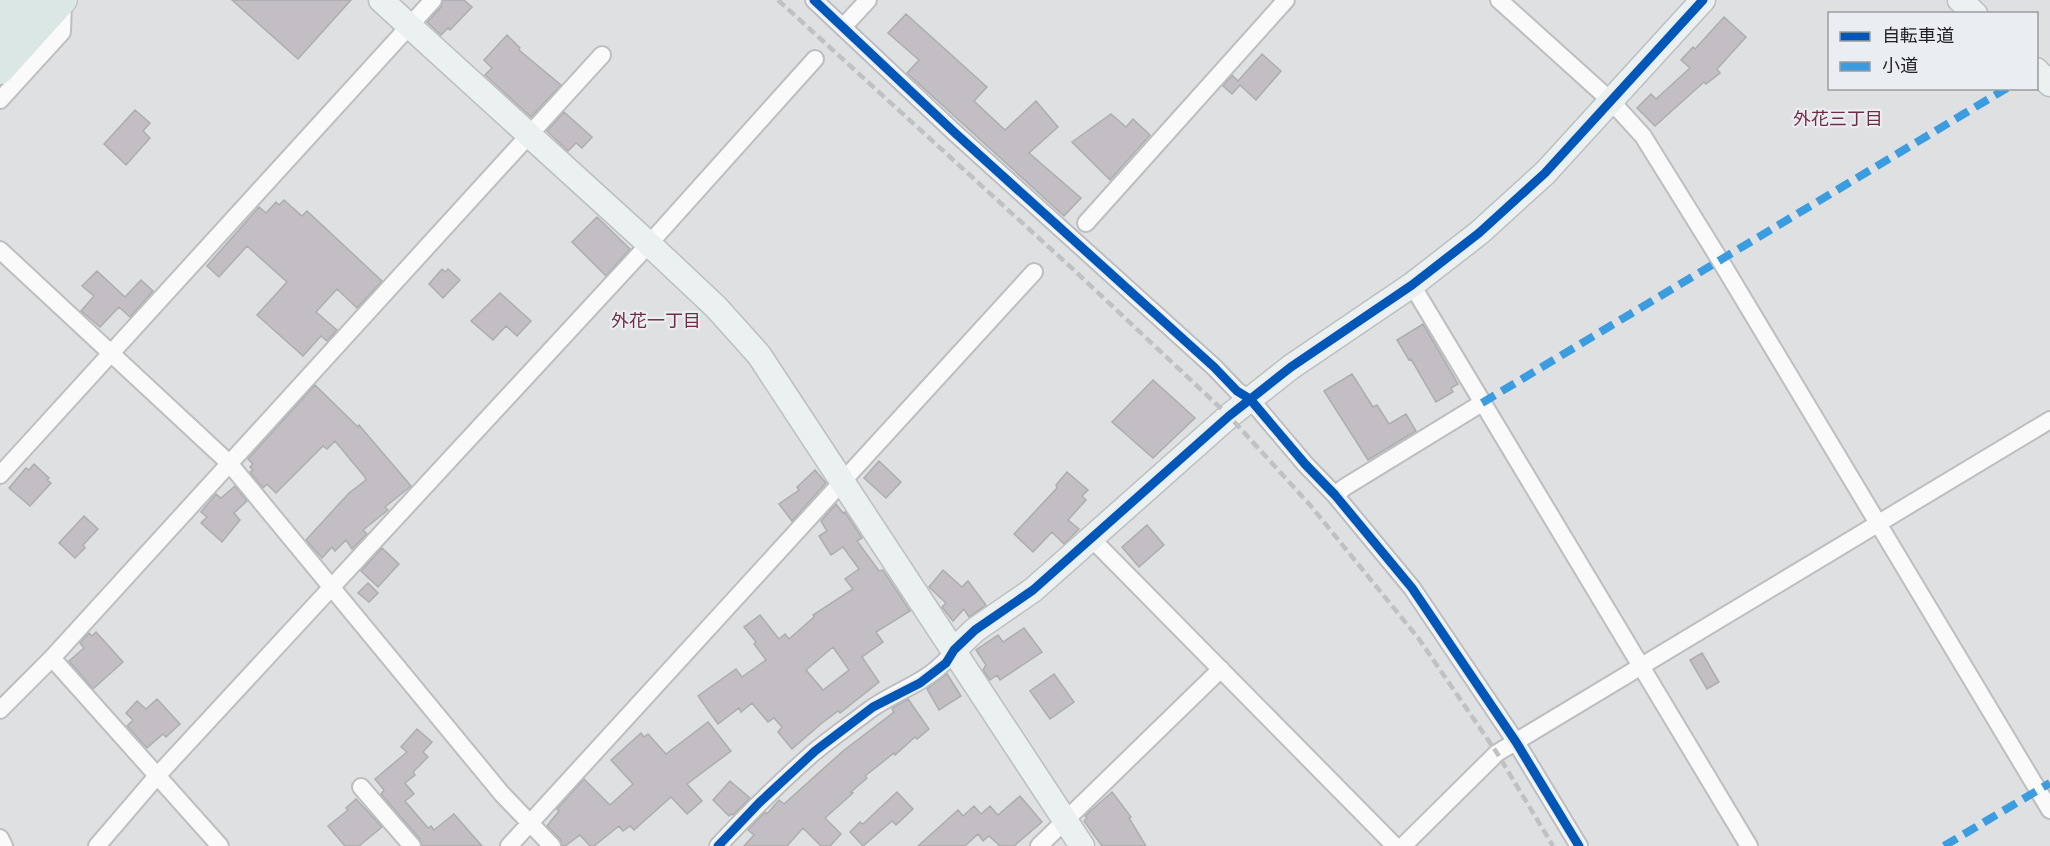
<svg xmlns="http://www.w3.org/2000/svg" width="2050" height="846" viewBox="0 0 2050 846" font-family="Helvetica,'Noto Sans JP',sans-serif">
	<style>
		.building { fill: #c3bec4; stroke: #acadae; stroke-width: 1.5; fill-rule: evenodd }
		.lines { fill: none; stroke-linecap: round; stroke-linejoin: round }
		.street-casing { stroke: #bdbebf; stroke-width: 20 }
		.secondary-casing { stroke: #bdbebf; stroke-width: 27 }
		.primary-casing { stroke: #babbbc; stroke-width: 28 }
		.street { stroke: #fafafb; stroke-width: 16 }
		.secondary { stroke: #eaf1f0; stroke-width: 24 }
		.primary { stroke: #dae7e5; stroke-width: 26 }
		.rail { stroke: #c0c1c2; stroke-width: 4.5; stroke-dasharray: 9 4.5; stroke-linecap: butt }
		.quiet { stroke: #3c9ce0; stroke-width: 8; stroke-dasharray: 15 8; stroke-linecap: butt }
		.cycleway-casing { stroke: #eaedf1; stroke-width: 13 }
		.cycleway { stroke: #0057b8; stroke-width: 9 }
		.labels { text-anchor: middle; stroke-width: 4.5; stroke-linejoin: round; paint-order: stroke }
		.neighbourhood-label { font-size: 18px; fill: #712c43; stroke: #eaedf1 }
	</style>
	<rect width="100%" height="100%" fill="#dee0e2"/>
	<path class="building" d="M232,0H351L298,59Z
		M443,0H464L472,7L450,30L448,28L441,35L427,22L441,7Z
		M906,14L987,87L974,101L1005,130L1036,101L1058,127L1029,153L1081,198L1064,216L907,73L919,60L888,33Z
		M1724,17L1746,37L1717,69L1720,73L1706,84L1704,82L1655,126L1637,108L1651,94L1656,99L1690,68L1681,60L1693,47L1695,49Z
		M507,35L520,48L519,50L561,85L531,117L485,75L492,68L484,60Z
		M1262,54L1281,71L1256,100L1240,85L1232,94L1223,86L1232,75L1238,81Z
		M135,110L150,123L143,131L150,138L126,165L104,144Z
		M564,112L592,137L582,148L576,143L568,151L547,131Z
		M1111,114L1126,127L1133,119L1150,135L1110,180L1072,142Z
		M284,200L302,216L307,211L382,281L357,308L337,289L316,312L337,330L327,341L321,336L303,356L257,315L287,282L247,246L219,277L207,266L259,207L266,213L276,202L279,205Z
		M597,217L630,249L606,276L572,242Z
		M442,269L445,272L448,269L460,280L443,298L429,284Z
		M97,271L125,297L141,280L153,291L130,317L119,307L100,327L81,311L94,296L82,286Z
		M500,293L531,321L517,336L506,326L493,340L471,321Z
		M1423,324L1458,384L1451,388L1453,392L1436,402L1411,359L1409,360L1397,340Z
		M1352,374L1373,407L1377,405L1389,424L1406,414L1416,431L1368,460L1324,391Z
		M1153,380L1195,418L1153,458L1112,422Z
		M315,385L358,427L359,425L411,486L385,507L388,510L363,530L367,534L352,549L346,540L335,551L332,547L322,558L306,540L349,493L366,480L364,476L335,441L327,449L323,446L276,493L267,484L263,488L250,472L253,470L250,467L253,464L248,459Z
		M879,461L901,482L886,498L864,478Z
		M34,464L49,478L47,480L51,483L30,506L9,488L26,468L29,470Z
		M815,470L826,483L792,521L779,504L799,490L797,487Z
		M1067,472L1088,490L1082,496L1086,500L1068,520L1079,529L1064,544L1052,532L1033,552L1014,534L1057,488L1056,485Z
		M235,486L247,501L234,513L240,520L222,542L201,523L207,517L201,512L216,494L221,498Z
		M836,504L843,513L845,512L862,538L857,541L879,571L883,570L910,611L876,632L883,642L862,657L879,682L840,713L838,711L822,723L792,749L778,732L782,727L774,718L768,722L752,703L741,712L739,708L718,724L698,696L736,669L742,677L766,660L754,644L756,642L744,627L760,615L779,639L785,634L789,639L814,617L813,615L853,589L845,579L859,569L843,547L831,555L819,536L827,531L821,521ZM833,647L849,670L823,690L806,670Z
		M84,516L98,529L83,545L85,548L75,558L59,543Z
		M1147,525L1164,545L1139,567L1122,547Z
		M382,548L399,564L378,587L361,571Z
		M943,570L962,587L968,581L986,605L969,617L964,609L953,621L942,607L946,603L929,587Z
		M368,583L378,593L369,602L358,593Z
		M1024,628L1042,652L1000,680L997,675L990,680L983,670L986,665L976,650L998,635L1003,642Z
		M96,632L123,662L93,689L69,661L84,648L80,643L89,633L92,636Z
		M1702,653L1719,682L1707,689L1690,660Z
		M947,674L961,696L939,710L927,689Z
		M1054,674L1074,702L1050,719L1030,691Z
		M157,699L180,724L166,737L163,734L147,748L127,726L133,720L126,713L137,701L146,709Z
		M908,699L929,729L917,739L915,737L895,755L894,753L865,776L867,778L851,792L853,793L825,818L841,834L830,846H821L803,828L787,846H744L754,835L748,830L765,812L767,814L779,800L784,804L843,751L894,712L892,709L894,707Z
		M708,722L731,751L687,784L702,801L687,814L671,797L634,830L630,826L623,831L619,826L594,846H590L580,835L565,846H562L560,839L547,826L559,811L557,809L584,779L610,805L633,784L611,760L641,733L644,737L648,734L666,754Z
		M417,729L432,742L423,752L428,757L413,772L415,775L405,783L414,794L405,801L428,828L431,826L434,830L454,814L482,846H422L420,839L381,794L384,790L375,779L407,752L401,747Z
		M730,781L750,798L733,815L731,814L729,816L713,800Z
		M897,792L913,809L896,825L892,821L863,846L850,832L860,822L863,824Z
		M1112,792L1131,817L1129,818L1146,846H1102L1084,821L1087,818L1085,816Z
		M1020,796L1042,822L1014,846H1000L989,836L983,841L978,834L965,846H918L958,810L963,816L974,806L981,814L990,806L998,815Z
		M356,799L382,827L359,846H345L328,826L348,810L346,808Z"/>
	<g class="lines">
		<g class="street-casing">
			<path id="street" d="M814,0L954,132L1214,367L1237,391L1250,399L1305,464L1335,495L1412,588L1516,742L1579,846
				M1499,0L1611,101L1643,136L1720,260L2050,810
				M843,27L868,0
				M0,100L62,32L63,1
				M1086,223L1286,0
				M0,250L229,463L502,794L552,846
				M1412,285L1749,846
				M0,475L433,0
				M1335,495L1345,487L1482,403
				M1091,538L1395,846
				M52,658L220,846
				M0,710L52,658L602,55
				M361,787L412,846
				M0,838L4,846
				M97,846L157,776L649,244L815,59
				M509,846L1034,272
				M718,846C748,814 780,782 813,753C831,738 850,725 868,711C897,689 933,682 954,650
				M1039,846L1221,669
				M1403,846L1497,753L2050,420"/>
		</g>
		<g class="secondary-casing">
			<path id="secondary" d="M381,0L649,244L716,307L759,355L1082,846
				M1960,0L1975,14
				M2036,70L2050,84
				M954,650L975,630L1033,590L1229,416L1291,367L1412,285L1479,233L1545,173L1703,0"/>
		</g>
		<g class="primary-casing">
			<path id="primary" d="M0,10L9,0
				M0,42L38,0
				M0,71L64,0"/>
		</g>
		<use href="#street" class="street"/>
		<use href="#secondary" class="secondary"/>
		<use href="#primary" class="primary"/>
		<path class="rail" d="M778,0L1075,271L1229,416L1310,505L1419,639L1497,753L1553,846"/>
		<path class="quiet" d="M2036,71H2037
			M1482,403L2007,88
			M1944,846L2050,783"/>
		<g class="cycleway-casing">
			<path id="cycleway" d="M814,0L954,132L1214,367L1237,391L1250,399L1305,464L1335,495L1412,588L1516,742L1579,846
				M718,846L759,803L815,751L873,707L920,683L946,663L954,650L975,630L1033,590L1229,416L1291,367L1412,285L1479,233L1545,173L1703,0"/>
		</g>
		<use href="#cycleway" class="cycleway"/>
	</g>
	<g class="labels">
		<g class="neighbourhood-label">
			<text x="1838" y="125">外花三丁目</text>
			<text x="656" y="327">外花一丁目</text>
		</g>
	</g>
	<rect x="1828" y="12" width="210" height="78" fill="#eaedf1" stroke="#9a9c9f" stroke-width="1.5"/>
	<rect x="1840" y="32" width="30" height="9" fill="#0057b8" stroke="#9a9c9f" stroke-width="1.5"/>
	<text x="1882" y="42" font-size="18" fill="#212223">自転車道</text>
	<rect x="1840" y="62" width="30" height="9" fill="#3c9ce0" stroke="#9a9c9f" stroke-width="1.5"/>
	<text x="1882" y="72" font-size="18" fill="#212223">小道</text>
</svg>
